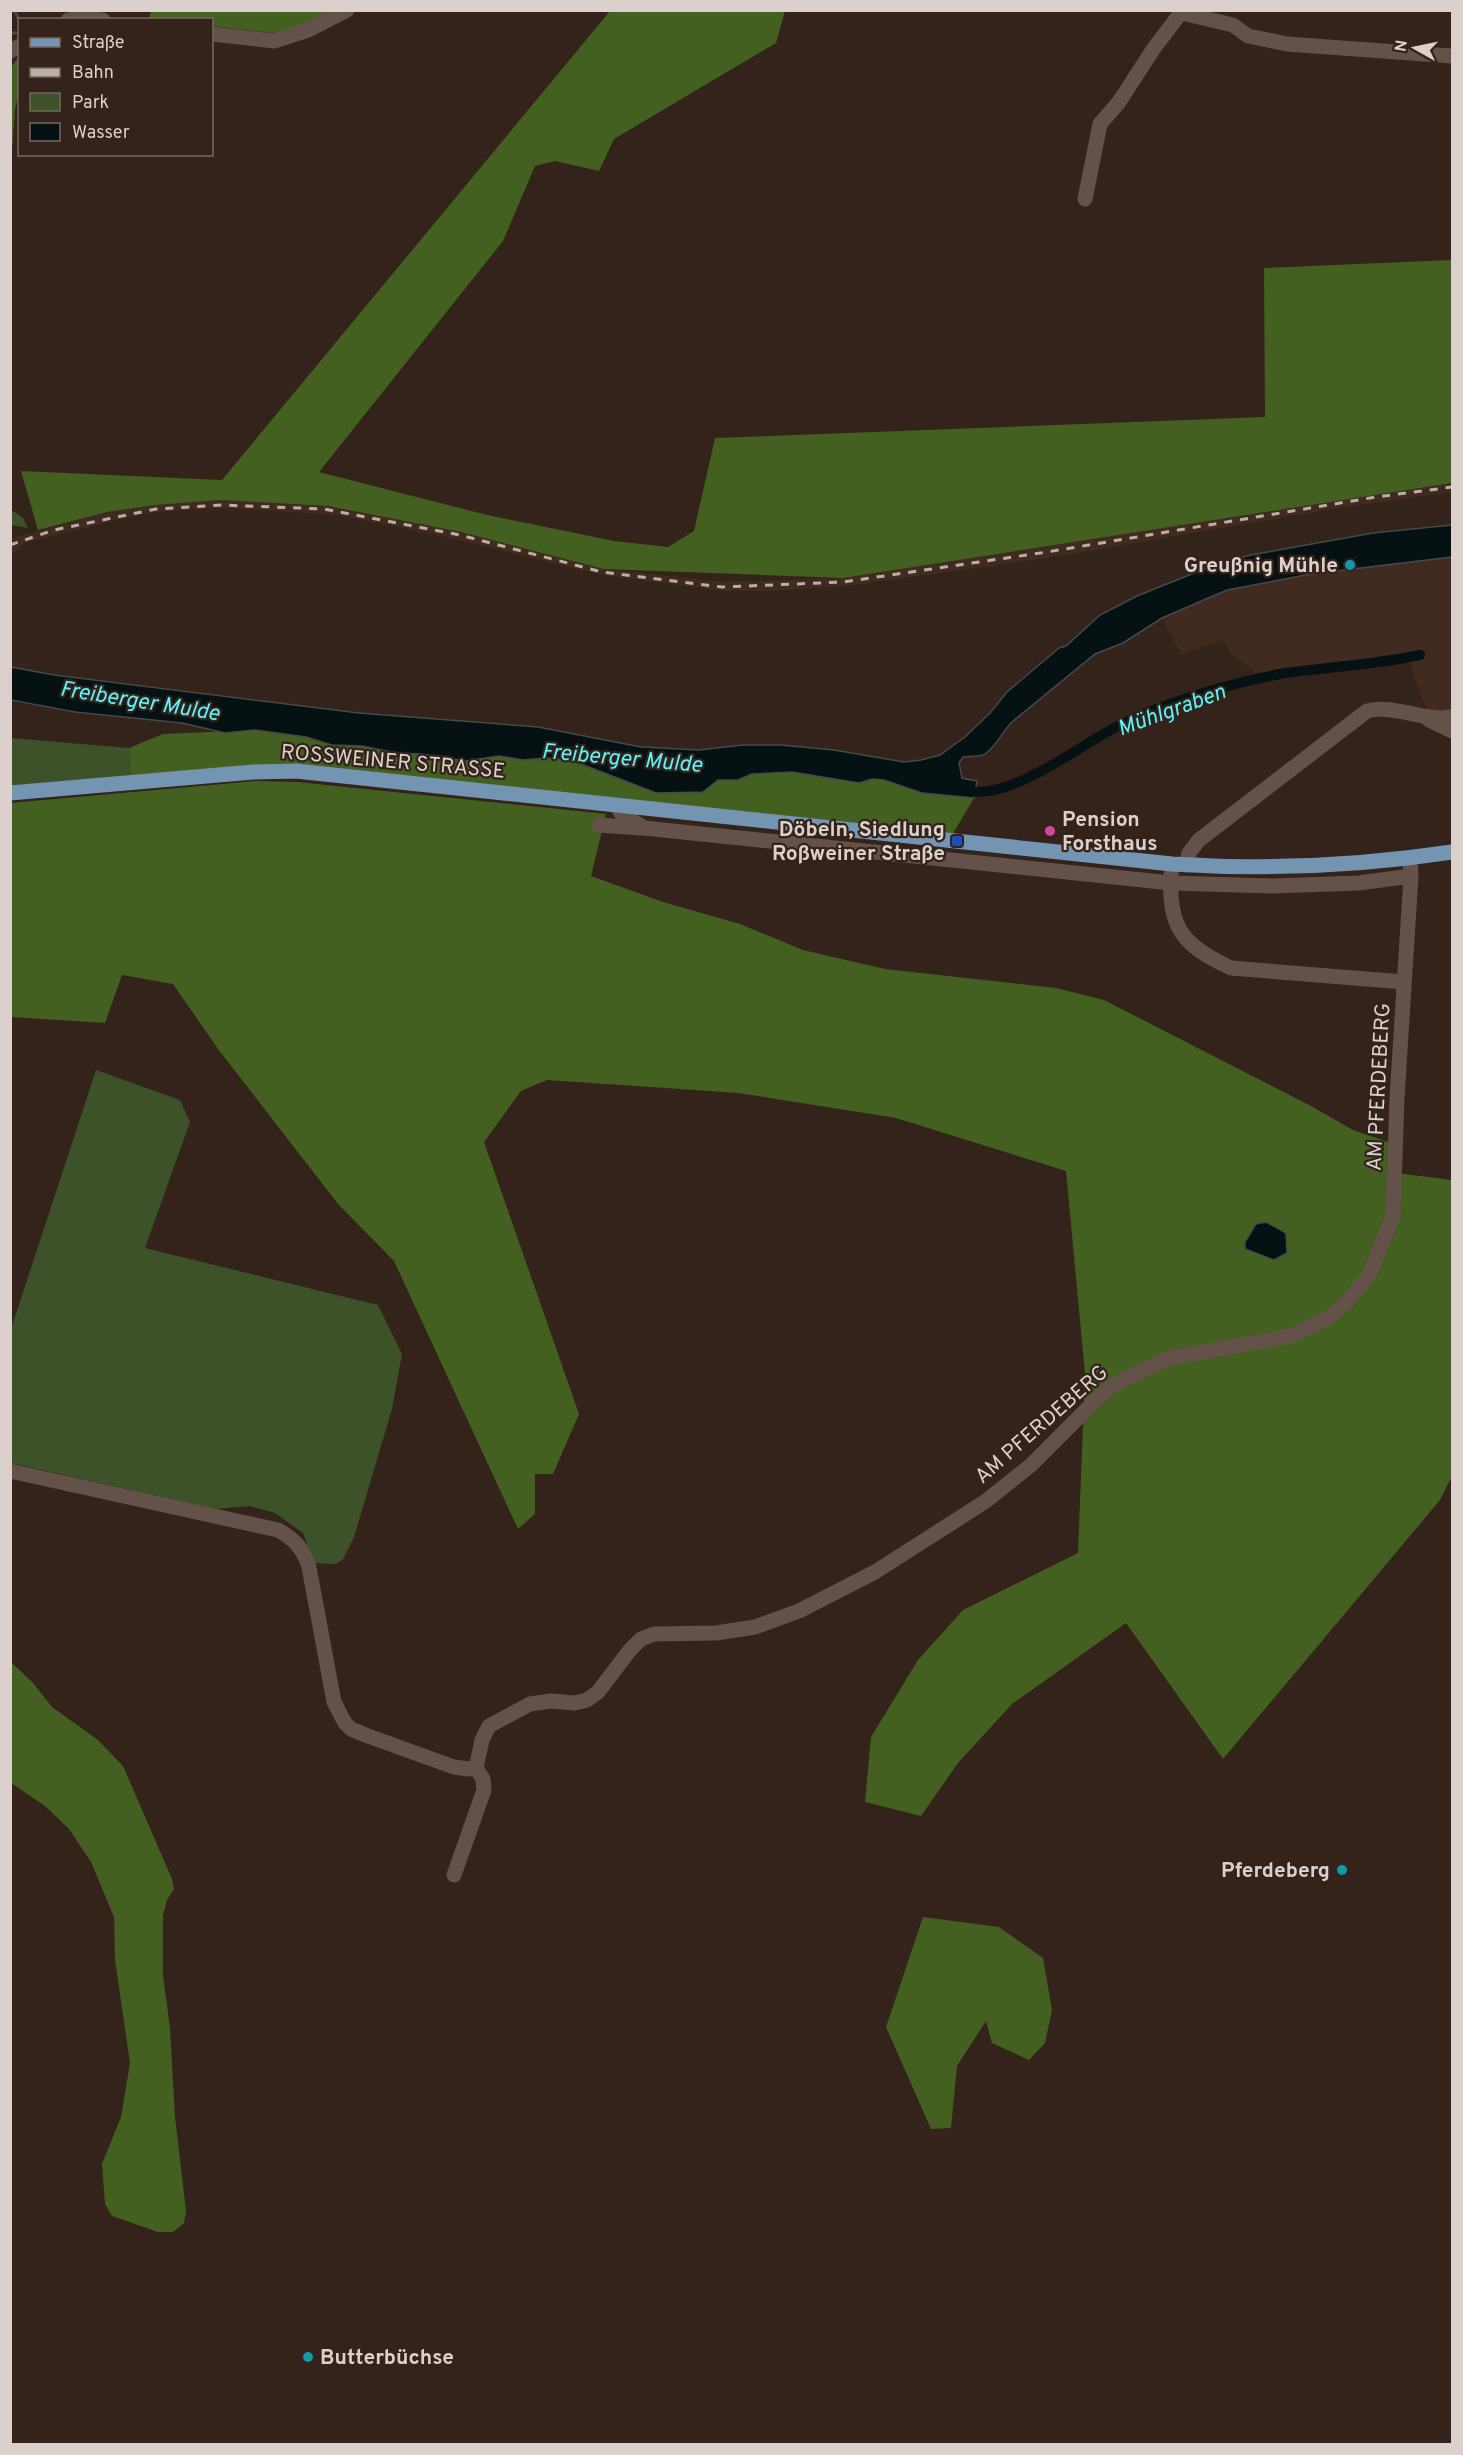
<svg xmlns="http://www.w3.org/2000/svg" width="1463" height="2455" viewBox="0 0 1463 2455" font-family="Overpass,sans-serif">
	<style>
		.built { fill: #412a20 }
		.green { fill: #3d5228 }
		.forest { fill: #436020 }
		.water { fill: #051112; stroke: #454a4a; stroke-width: 1.5 }
		.lines { fill: none; stroke-linecap: round; stroke-linejoin: round }
		.stream { stroke: #454a4a; stroke-width: 3 }
		.canal { stroke: #051112; stroke-width: 10 }
		.minor { stroke: #645149; stroke-width: 15 }
		.major { stroke: #7495b1; stroke-width: 15 }
		.rail { stroke: #baaea9; stroke-width: 3; stroke-dasharray: 8 8; stroke-linecap: butt }
		.culture-dot { fill: #0f9aa8; stroke: #33231b; stroke-width: 2 }
		.hotel-dot { fill: #d1479c; stroke: #33231b; stroke-width: 2 }
		.transit-dot { fill: #1a4fb4; stroke: #33231b; stroke-width: 2 }
		.labels { text-anchor: middle; stroke-width: 4.5; stroke-linejoin: round; paint-order: stroke }
		.poi-label { font-size: 21px; font-weight: bold; fill: #dbd0cb; stroke: #33231b; text-anchor: end }
		.street-label { font-size: 21px; fill: #dbd0cb; stroke: #33231b }
		.water-label { font-size: 22px; font-style: italic; fill: #5bf5fd; stroke: #33231b }
	</style>
	<rect width="100%" height="100%" fill="#33231b"/>
	<path class="built" d="M1452,483V492L1326,510L1048,558L848,586L769,591H722L602,575L442,536L336,515L221,508L158,512L134,516L29,542L21,545V549L11,554L10,539L107,512L155,505L221,500L328,506L461,532L605,569L722,582L843,578Z
		M1452,557V713L1428,715L1406,653L1259,675L1232,655L1223,640L1181,655L1162,618L1227,590L1311,574Z"/>
	<path class="green" d="M10,509L23,518L28,528L11,525Z
		M10,738L129,748L130,778L11,789Z
		M96,1070L180,1100L190,1122L145,1248L378,1305L402,1354L392,1409L354,1537L343,1559L336,1564L314,1563L303,1533L275,1513L249,1506L216,1509L11,1463V1329Z"/>
	<path class="forest" d="M151,10L334,11L295,29L272,33L212,26V20L149,19Z
		M610,11H785L776,43L614,139L599,171L555,161L535,166L503,241L319,472L487,515L614,541L668,547L694,531L715,438L1265,417L1264,268L1452,260V483L843,578L604,569L461,532L328,506L221,500L155,505L107,512L38,530L21,471L222,480Z
		M19,57V93L15,109L11,165V67Z
		M255,730L306,737L332,745L362,746L397,753L421,754L466,761L499,756L524,760L545,758L571,761L656,793L703,792L718,780H738L752,774L792,772L859,783L872,779L884,780L922,793L974,798L951,837L399,776L130,778L129,748L163,734Z
		M256,781L297,782L606,814L591,876L663,902L740,924L803,950L885,969L1056,988L1104,1000L1311,1106L1353,1130L1391,1143L1396,1173L1452,1180V1476L1440,1500L1223,1759L1126,1623L1012,1704L958,1763L921,1816L865,1802L871,1737L918,1660L963,1610L1078,1553L1085,1374L1066,1171L896,1118L739,1093L547,1080L521,1091L484,1142L579,1414L553,1474H535V1514L518,1529L394,1261L338,1204L218,1049L173,984L122,975L105,1023L11,1017L10,803Z
		M11,1662L33,1683L52,1707L98,1740L123,1766L172,1879L174,1889L167,1900L163,1915V1975L170,2028L175,2117L186,2211L184,2223L173,2232H158L112,2216L105,2204L102,2164L121,2117L130,2063L115,1960L114,1917L91,1862L69,1829L45,1806L11,1783Z
		M923,1917L999,1927L1043,1958L1052,2010L1045,2043L1029,2060L992,2043L986,2021L957,2066L951,2128L931,2129L886,2027Z"/>
	<path class="water" d="M1452,525V557L1311,574L1227,590L1162,618L1123,643L1095,654L1012,722C1003,731 993,751 983,755C977,757 969,756 963,757L959,763L962,778L977,781L974,798L922,793L884,780L872,779L859,783L792,772L752,774L738,780H718L703,792L656,793L571,760L545,758L524,760L499,756L466,761L421,754L397,753L362,746L332,745L306,737L255,730L225,733L182,723L75,712L11,700V667L54,675L359,713L538,727L641,747L699,750L743,745H781L834,750L904,762L921,760L940,755L965,737L990,713L1007,692L1059,648L1066,646L1100,615L1137,596L1214,565L1251,555L1373,533Z
		M1266,1222L1286,1233L1287,1253L1274,1260L1245,1249V1242L1256,1224Z"/>
	<g class="lines">
		<path class="stream" d="M14,10L20,21
			M10,33H20"/>
		<path class="canal" d="M964,790C1009,803 1079,745 1120,725C1164,703 1231,683 1280,674C1326,667 1374,665 1420,655"/>
		<path class="minor" d="M1182,13L1233,25L1248,36L1287,44L1452,56
			M68,20L84,18L103,20
			M212,34L274,41L308,30L347,10
			M10,51L20,46
			M1085,199L1100,124L1119,102L1154,48L1183,10
			M1429,720L1452,731
			M617,806L621,813L644,828L1171,883L1273,886L1359,883L1411,876
			M599,825L641,828
			M1186,865L1189,853L1199,840L1367,711C1396,704 1423,722 1452,717
			M1171,874C1168,928 1183,946 1231,968L1404,982
			M10,1471L278,1530C294,1539 303,1548 309,1567L334,1702L345,1723L351,1729L368,1736L454,1767L468,1769L476,1768
			M454,1875L484,1790L483,1779L476,1768L482,1740L489,1726L530,1704L551,1701L575,1703L587,1700L598,1692L630,1650L641,1639L654,1634L716,1633L755,1627L799,1611L875,1572L986,1501L1031,1465L1106,1390L1126,1378L1170,1358L1290,1336L1330,1317L1347,1302L1369,1275L1393,1216L1397,1098L1411,876L1410,858"/>
		<path class="major" d="M10,793L253,772L296,771L1172,864C1266,870 1359,866 1452,852"/>
		<path class="rail" d="M10,545L54,530L156,509L221,505L324,509L460,535L602,572L722,587L843,582L1047,552L1376,497L1452,487"/>
	</g>
	<g class="culture-dot">
		<circle cx="1350" cy="565" r="6"/>
		<circle cx="1342" cy="1870" r="6"/>
		<circle cx="308" cy="2357" r="6"/>
	</g>
	<circle class="hotel-dot" cx="1050" cy="831" r="6"/>
	<rect class="transit-dot" x="951" y="835" width="12" height="12" rx="3"/>
	<g class="labels">
		<g class="poi-label">
			<text x="1338" y="572">Greußnig Mühle</text>
			<text x="1062" y="826" text-anchor="start">Pension<tspan x="1062" dy="24">Forsthaus</tspan></text>
			<text x="945" y="836">Döbeln, Siedlung<tspan x="945" dy="24">Roßweiner Straße</tspan></text>
			<text x="1330" y="1877">Pferdeberg</text>
			<text x="320" y="2364" text-anchor="start">Butterbüchse</text>
		</g>
		<g class="street-label">
			<text transform="translate(393 761) rotate(5)" y="7">ROSSWEINER STRASSE</text>
			<text transform="translate(1378 1087) rotate(-87)" y="7">AM PFERDEBERG</text>
			<text transform="translate(1041 1424) rotate(-41)" y="7">AM PFERDEBERG</text>
		</g>
		<g class="water-label">
			<text transform="translate(140 700) rotate(9)" y="8">Freiberger Mulde</text>
			<text transform="translate(1171 709) rotate(-20)" y="8">Mühlgraben</text>
			<text transform="translate(622 757) rotate(5)" y="8">Freiberger Mulde</text>
		</g>
	</g>
	<rect width="1463" height="2455" fill="none" stroke="#dbd0cb" stroke-width="24"/>
	<rect x="18" y="18" width="195" height="138" fill="#33231b" stroke="#766861" stroke-width="1.5"/>
	<rect x="30" y="38" width="30" height="9" fill="#7495b1" stroke="#766861" stroke-width="1.5"/>
	<text x="72" y="48" font-size="18" fill="#dbd0cb">Straße</text>
	<rect x="30" y="68" width="30" height="9" fill="#baaea9" stroke="#766861" stroke-width="1.5"/>
	<text x="72" y="78" font-size="18" fill="#dbd0cb">Bahn</text>
	<rect x="30" y="93" width="30" height="18" fill="#3d5228" stroke="#766861" stroke-width="1.5"/>
	<text x="72" y="108" font-size="18" fill="#dbd0cb">Park</text>
	<rect x="30" y="123" width="30" height="18" fill="#051112" stroke="#766861" stroke-width="1.5"/>
	<text x="72" y="138" font-size="18" fill="#dbd0cb">Wasser</text>
	<g transform="translate(1415 48) rotate(279)" stroke="#33231b" stroke-width="4.5" paint-order="stroke">
	<path d="M0-4.5L10 22L0 15L-10 22Z" fill="#dbd0cb"/>
	<text y="-9" font-size="16" font-weight="bold" text-anchor="middle" fill="#dbd0cb">N</text>
	</g>
</svg>
